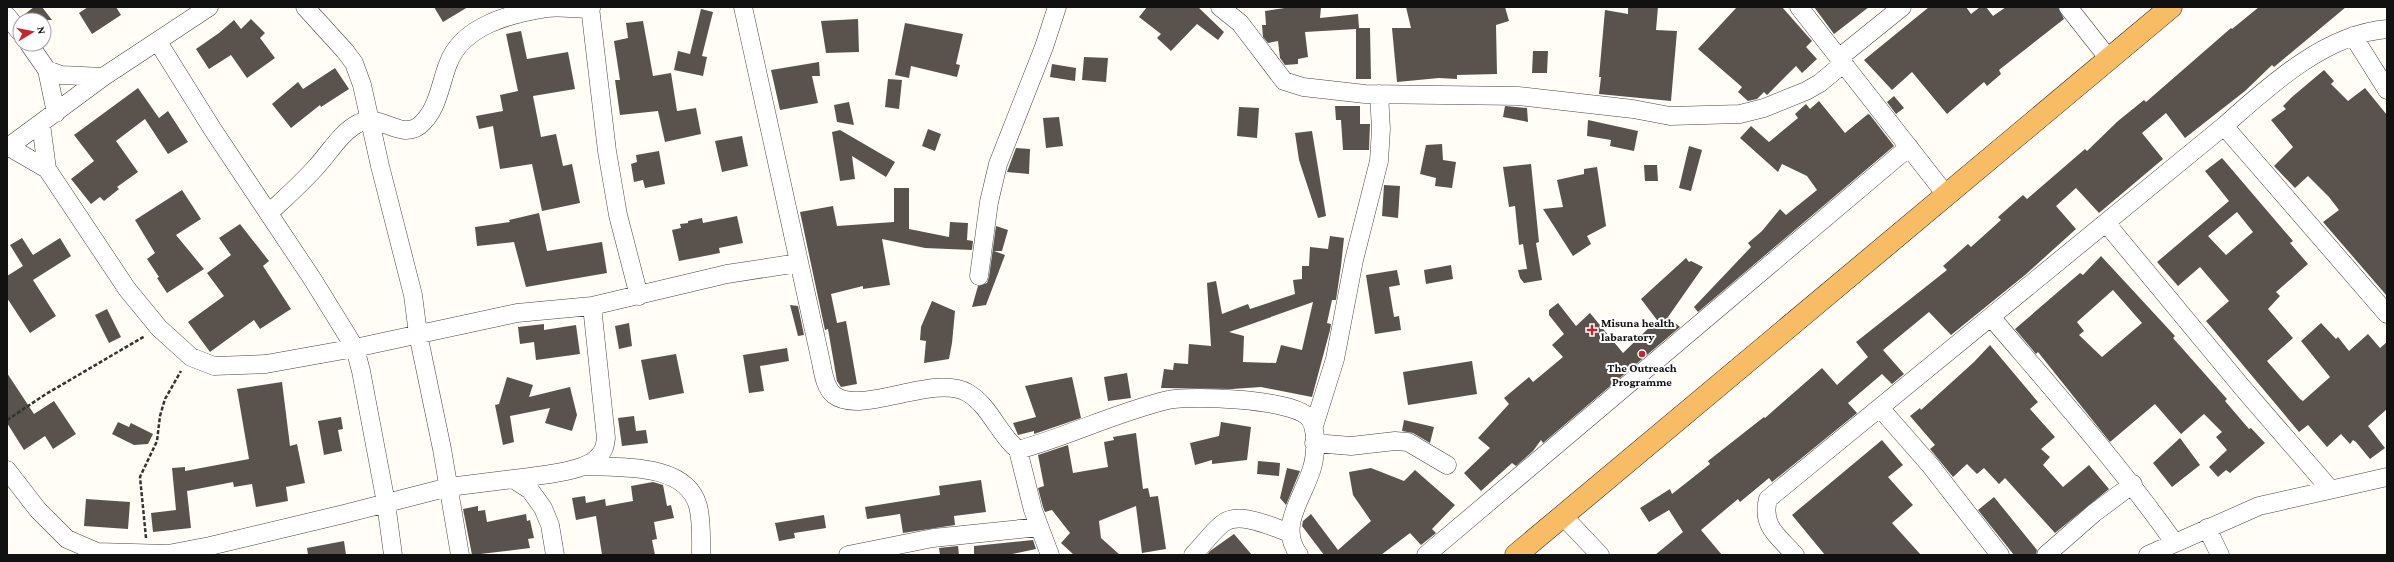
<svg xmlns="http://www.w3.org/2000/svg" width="2394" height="562" viewBox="0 0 2394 562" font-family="'Crimson Pro',serif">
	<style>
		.building { fill: #5a524d; fill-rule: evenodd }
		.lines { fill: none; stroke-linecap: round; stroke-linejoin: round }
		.minor-casing { stroke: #444; stroke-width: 19 }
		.trunk-casing { stroke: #222; stroke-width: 23 }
		.path { stroke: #333; stroke-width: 2.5; stroke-dasharray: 4 2; stroke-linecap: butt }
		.minor { stroke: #fff; stroke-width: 18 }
		.trunk { stroke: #f7bc64; stroke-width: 22 }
		.poi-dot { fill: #c4262e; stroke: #fff; stroke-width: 1.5 }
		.labels { text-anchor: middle; stroke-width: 4; stroke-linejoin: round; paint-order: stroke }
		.poi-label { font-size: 12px; font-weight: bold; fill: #111; stroke: #fff; text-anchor: start }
	</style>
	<rect width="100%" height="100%" fill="#fffdf5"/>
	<path class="building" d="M34,7H42L52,20H24L21,17Z
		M88,7H116L121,15L92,34L79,13Z
		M434,7H468L443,22Z
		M1147,7H1198L1224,32L1218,40L1197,24L1171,51L1157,38L1161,34L1139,17Z
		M1291,7H1321L1320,18L1358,14L1359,28H1370L1371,79H1356V29L1305,32L1308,57L1298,59V64L1285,65L1280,58L1278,41L1268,43L1263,37L1262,25H1266L1265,11Z
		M1406,7H1505L1509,21L1496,25L1497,74L1457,75V79L1439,78L1397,82L1392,28H1411Z
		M1628,7H1658L1656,30L1677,31L1671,101L1599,94L1601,77H1599L1605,10L1628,14Z
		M1737,7H1782L1812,41L1806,47L1817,59L1802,73L1796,66L1767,95L1764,92L1757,99L1748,101L1738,92L1742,87L1698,49Z
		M1814,7H1869L1834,34Z
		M1929,7H1966L1971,14L1980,7H1986L1993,16L2006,7H2058L2064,19L1999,70L2001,74L1987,86L1984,82L1947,114L1912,72L1892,90L1864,60Z
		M2259,7H2346L2274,67L2272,65L2245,91L2185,138L2166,113L2142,133L2163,159L2099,213L2076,188L2056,206L2076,229L2025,275L1951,335L1929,312L1883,350L1904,374L1892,384L1882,374L1848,403L1857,413L1772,482L1769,478L1740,502L1738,499L1701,530L1722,555H1655L1683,532L1669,510L1649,522L1640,508L1670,489L1672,494L1686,483L1710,464L1708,461L1764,417L1765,418L1822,368L1837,385L1868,357L1856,342L1947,270L1943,266L1968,244L1971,247L2001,220L1998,217L2023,195L2027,199L2085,149L2087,151L2118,121L2144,100L2146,102L2231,28L2232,29Z
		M701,9L713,12L702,56L707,57L703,76L674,70L678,51L690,54Z
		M251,19L265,33L260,38L275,58L247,78L231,55L209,69L196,49L219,33L234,20L241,29Z
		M858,19L859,52L826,53L821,21Z
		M643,21L653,76L671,73L677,111L696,108L701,134L665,142L658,111L620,115L615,80H620L614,41L628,38L626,23Z
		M905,23L963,34L956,64L960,65L957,77L911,66L909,78L895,75Z
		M521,31L527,59L568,52L575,89L533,96L541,137L556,134L563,166L572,164L580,203L542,211L532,164L500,169L493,126L479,129L476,116L503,111L500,95L518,91L506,34Z
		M1533,51H1548L1547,73H1532Z
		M1084,57L1108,58L1106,82L1082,80Z
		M819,62L820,76H812L818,103L780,110L771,70Z
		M1052,64L1076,68L1075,81L1050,77Z
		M335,68L349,89L321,107L320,105L291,128L272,104L298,82L303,89Z
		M2324,70L2334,81L2331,84L2348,101L2365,88L2387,115V296L2323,222L2339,210L2329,197L2308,176L2295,188L2274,166L2293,147L2271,120L2286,109L2283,106L2292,97Z
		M888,79L902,80L899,109L885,107Z
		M138,88L159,118L168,111L188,142L168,154L145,119L116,141L138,172L117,187L119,189L104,201L100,197L91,204L71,179L94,161L74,135Z
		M1894,96L1904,108L1896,114L1887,102Z
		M1819,101L1845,133L1868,114L1870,115L1894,146L1698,312L1694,307L1751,247L1748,243L1762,231L1780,209L1786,215L1817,190L1807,176L1782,164L1778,172L1740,138L1751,126L1769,142L1798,118L1795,114L1806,104L1810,109Z
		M849,102L854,125L837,122L834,105Z
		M1335,106H1360V124H1370L1369,150H1343L1341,120H1336Z
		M1505,106L1527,108L1528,122L1503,117Z
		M1239,107L1259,108L1257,138L1237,136Z
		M1059,117L1063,146L1046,148L1043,118Z
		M1588,120L1638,131L1634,151L1610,146L1611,140L1587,136Z
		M928,129L941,134L935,151L922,146Z
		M840,130L895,162L886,177L852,156L855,179L840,181L832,132Z
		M1312,131L1326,216L1318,218L1299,160L1295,133Z
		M742,136L748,166L722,172L715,141Z
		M1442,144L1443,160L1456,162L1452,188L1435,186L1436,178L1420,174L1426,145Z
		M1689,146L1702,150L1691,191L1679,188Z
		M1016,148L1030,149L1029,174L1007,172Z
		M659,151L665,184L645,188L643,180L634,182L631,164L637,162L636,155Z
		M2222,158L2293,241L2290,243L2308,264L2276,292L2280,296L2268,309L2293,338L2267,361L2300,399L2303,401L2330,377L2301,341L2321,323L2336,339L2338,337L2349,351L2368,334L2380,348L2387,342V409L2368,426L2385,448L2370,459L2356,442L2353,440L2350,444L2341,434L2327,447L2308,425L2299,432L2206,321L2229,301L2200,267L2178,286L2157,262L2229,201L2205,171ZM2237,212L2253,232L2226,255L2208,236Z
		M1531,164L1539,242L1536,243L1542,280L1524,283L1520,278L1518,270L1527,269L1523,244L1519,245L1515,206L1509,207L1503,167Z
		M1644,165H1657L1658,181H1645Z
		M1597,167L1606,226L1587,236L1591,244L1573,256L1543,209L1563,207L1557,180L1584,174V169Z
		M1384,185L1400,186L1398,218L1382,216Z
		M894,188H909V229L949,237L950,222L968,223L967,240L973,241L972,250L925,248L882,239L890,285L863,289V286L831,294L837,323L846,321L857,384L841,387L837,381L828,329L825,330L800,212L833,206L837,226L894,222Z
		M182,190L201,219L176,235L204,269L167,293L157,278L159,277L147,259L155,253L135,220Z
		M539,213L547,251L602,242L607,273L526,287L514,242L477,246L475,227L510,222L509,220Z
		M737,216L743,243L719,248L720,253L679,261L672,230L681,228L680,224L688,223V221L702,218L703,223Z
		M240,224L269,261L263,266L291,309L260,329L254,320L210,352L188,322L224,296L207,273L231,255L219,238Z
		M996,226L1008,230L1002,251H994L1005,255L986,305L972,307L978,286L987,283L989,277Z
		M1330,236L1344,238L1341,266L1336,300H1332L1327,323L1331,324L1330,330L1312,397L1261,387L1232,389L1161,388L1164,369L1173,370L1174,363L1188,364L1189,344L1211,346L1207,283L1216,281L1222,314L1248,304L1250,309L1295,294L1293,280L1302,279V266H1309L1310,247L1328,249ZM1313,302L1302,350L1281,345L1276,363L1243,362L1244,336L1229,332Z
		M22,238L33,255L60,238L71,256L33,280L56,316L30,333L7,298V276L23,266L10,245Z
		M2101,256L2175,336L2173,338L2227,399L2225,401L2249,429L2251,428L2265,443L2230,473L2226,470L2218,477L2209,467L2227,450L2216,437L2222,432L2204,414L2181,434L2155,404L2110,442L2038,352L2036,354L2015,329L2080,273L2083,275ZM2113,290L2142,323L2102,357L2079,335L2084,331L2077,322Z
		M1686,258L1689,262L1691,261L1703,267L1668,317L1680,327L1543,443L1541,440L1533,451L1516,466L1512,463L1481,491L1464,473L1490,448L1478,438L1509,404L1504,398L1529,377L1533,382L1563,357L1552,345L1564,334L1549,315V310L1558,303L1576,326L1590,313L1623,353L1657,320L1641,299Z
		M1451,265L1453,279L1426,284L1424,270Z
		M1397,270L1400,285L1389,287L1394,317L1399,316L1401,330L1375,334L1366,275Z
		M932,301L955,311L952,343L949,359L924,363L926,341L920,340L921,327Z
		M790,305L798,306L804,335L798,336Z
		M107,309L121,337L109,343L95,315Z
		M629,323L632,346L619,349L615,326Z
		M544,324V330L576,325L580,354L536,360L534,342L520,344L518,327Z
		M1990,345L2038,402L2030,409L2055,437L2041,449L2050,457L2043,465L2063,487L2089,465L2109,489L2055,533L2005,478L1999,484L1984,468L1977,474L1967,464L1953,477L1930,449L1935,445L1910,416L1920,408L1921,410L1974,362Z
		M787,348L789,361L760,366L764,391L749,393L743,355Z
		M676,354L684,393L649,400L641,360Z
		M1472,361L1477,394L1408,405L1403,372Z
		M7,373L34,414L54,401L76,434L53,449L45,436L24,450L7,423Z
		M1127,373L1131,398L1108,401L1104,377Z
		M507,377L533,385L529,397L570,387L577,415L572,431L545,423L550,408L510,416L514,442L503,445L495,405L499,404Z
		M1072,377L1081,418L1034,434V431L1018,435L1013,423L1036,417L1025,386Z
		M282,382L290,446L297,444L305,483L286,487L288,501L256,507L252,484L234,487L233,482L187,491L191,528L153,532L151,513L176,510L172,468L185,467V471L249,459L237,389Z
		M634,416L636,431L646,430L648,443L622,446L618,418Z
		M341,417L343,429L338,430L342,451L324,455L318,421Z
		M1404,420L1434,427L1430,443L1413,433L1402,431Z
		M118,422L129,427L131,423L153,434L148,444L134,445L112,434Z
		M1221,422L1251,427L1247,460L1212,464V460L1195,465L1190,443L1219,436Z
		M1136,433L1143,489L1148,488L1150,497L1158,496L1166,549L1142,553L1136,506L1099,521L1101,538L1120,555H1074L1061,543L1070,533L1052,510L1045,512L1043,507L1038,488L1044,486L1038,455L1068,445L1073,473L1108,467L1104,442L1114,440L1113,437Z
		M2180,438L2200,465L2172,487L2153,463Z
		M1882,440L1903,465L1888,477L1913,505L1892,523L1921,555H1825L1792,515Z
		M1258,461L1280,463L1279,476L1257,474Z
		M1287,468L1300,471L1286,505L1280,498Z
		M1371,468L1404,481L1415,470L1455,505L1432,529L1436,533L1421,545L1410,533L1381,555H1324L1302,526L1303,521L1311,514L1338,550L1371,521L1353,495L1349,472Z
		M981,480L986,512L954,516L955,525L903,533L900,514L867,519L865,507L940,495L939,486Z
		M653,482L663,485L667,506L671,505L674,518L654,522L657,539L652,540L655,555H602L596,516L576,520L572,498L585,496L586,503L605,499L606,506L633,501L631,486Z
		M1994,497L2037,550L2036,555H2014L1978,510Z
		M86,499L130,502L128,529L84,526Z
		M478,506V511L485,510L487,522L526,514L527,521L530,520L534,538L528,539L530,548L472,555L463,509Z
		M824,515L826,528L794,533L795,538L779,541L775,523Z
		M1234,534L1252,555H1207L1210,551Z
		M1033,540L1036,549L1008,555H974V546Z
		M344,541L346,555H308L307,548Z
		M958,546L959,555H940L939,548Z"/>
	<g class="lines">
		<g class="minor-casing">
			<path id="minor" d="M305,7L345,51L354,63L362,85L380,166L413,295L418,334L442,449L460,555
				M590,7L607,151L618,215L639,296
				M743,7L821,362C823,372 825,388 834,395C861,416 935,373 968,393C990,406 999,435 1018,450C1069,436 1117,412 1168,400C1193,395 1288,399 1307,416C1318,425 1316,455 1312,468C1304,497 1277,526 1299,555
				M1220,7L1240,23L1284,81L1303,87L1365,94L1518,96L1633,109L1670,116L1740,114L1764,108L1806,91L1820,83L1844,63
				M1799,7L1947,196
				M2068,7L2109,59
				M7,16L20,32
				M2353,36L2387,90
				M158,42L213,130L313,280L355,348L361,371L386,503L393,555
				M29,44L47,70L56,113
				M1840,57L1902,7
				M47,70L61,75L103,77
				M41,124L47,169
				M2224,126L2387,314
				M9,147L47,169L127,289L159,328L191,357L214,366L266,364L355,348L517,313L592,306L727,274L798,263
				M7,148L103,77L209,7
				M269,213C285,198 302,183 317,166C330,152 341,132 359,123C379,112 399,140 419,126C438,111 440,84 448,64C462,26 509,14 546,8C560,6 577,9 591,9
				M2106,223L2241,386L2330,489
				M979,276L989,202L998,164L1044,47L1057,7
				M1991,317C2054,391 2118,463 2174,542
				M1880,408L1930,465L2000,555
				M1314,426L1335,359L1354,260L1379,161L1381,129L1379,94
				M1314,443L1351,446L1395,441L1408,442L1447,465
				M1018,450L1033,510L1050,555
				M584,466C619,468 686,462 698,506C702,522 701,538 701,555
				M7,470L38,510L67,539L97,552L168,554L210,546L344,514L449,487L513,479L530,490L543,508L550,525L555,555
				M513,479C533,476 584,473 598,457C604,451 605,446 606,438L592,306
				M1563,516L1600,555
				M2207,528L2220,555
				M848,555L933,538L1039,527
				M1193,555C1203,545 1211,533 1222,524C1239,510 1272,527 1290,533
				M1426,555L1909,147
				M1795,555C1778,536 1761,526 1768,499L2224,126C2269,86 2325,34 2387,29
				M2046,555L2094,513L2133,484
				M2148,555L2259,506L2387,477"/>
		</g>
		<g class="trunk-casing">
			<path id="trunk" d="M1516,555L2171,7"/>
		</g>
		<path class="path" d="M7,420L46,394L145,336
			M146,538L140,477L157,441L160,416L165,399L181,371"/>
		<use href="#minor" class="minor"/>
		<use href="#trunk" class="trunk"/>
	</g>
	<g class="poi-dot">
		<path d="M1590 324h4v4h4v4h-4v4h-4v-4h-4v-4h4z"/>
		<circle cx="1642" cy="354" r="4"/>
	</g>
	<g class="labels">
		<g class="poi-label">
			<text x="1601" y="327">Misuna health<tspan x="1601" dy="14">labaratory</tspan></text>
			<text x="1642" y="372" text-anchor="middle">The Outreach<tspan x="1642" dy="14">Programme</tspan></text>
		</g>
	</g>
	<rect width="2394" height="562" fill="none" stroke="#111111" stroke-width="16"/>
	<g transform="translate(32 32) rotate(80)"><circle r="19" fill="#ffffff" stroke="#a0a0a0"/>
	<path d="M0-3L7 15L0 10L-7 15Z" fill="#c4262e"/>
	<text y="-6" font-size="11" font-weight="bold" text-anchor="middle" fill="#111111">N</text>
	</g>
</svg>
